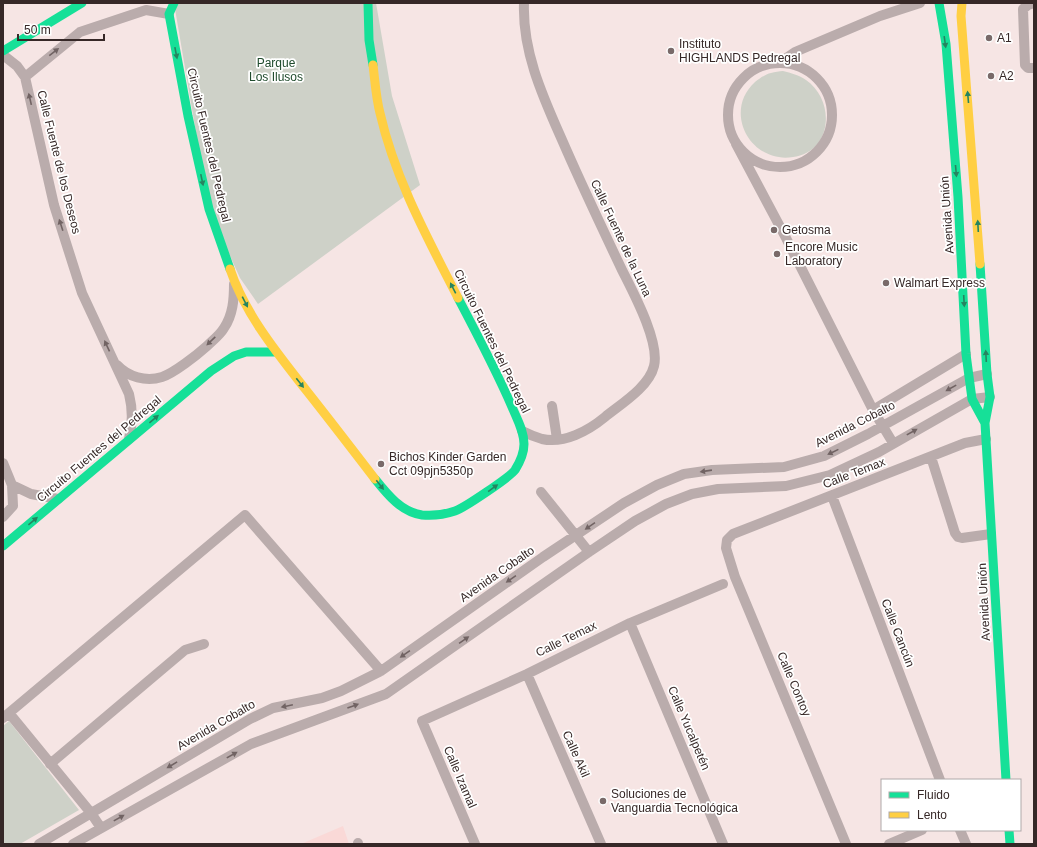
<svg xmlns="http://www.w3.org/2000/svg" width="1037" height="847" viewBox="0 0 1037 847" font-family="Arial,sans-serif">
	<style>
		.built { fill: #fad9d7 }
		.green { fill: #ced1c8 }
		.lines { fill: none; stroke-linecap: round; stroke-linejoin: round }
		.street { stroke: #baacac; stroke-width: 10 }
		.fast { stroke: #16e098; stroke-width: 9 }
		.slow { stroke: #ffcf43; stroke-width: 9 }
		.oneway { fill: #268460 }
		.oneway2 { fill: #716363 }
		.poi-dot { fill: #796a69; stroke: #fff; stroke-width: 1.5 }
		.labels { text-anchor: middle; stroke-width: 3.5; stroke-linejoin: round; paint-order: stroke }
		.poi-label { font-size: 12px; fill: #362827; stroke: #fff; text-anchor: start }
		.park-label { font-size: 12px; fill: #204b2d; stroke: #fff }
		.street-label { font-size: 12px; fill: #362827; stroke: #fff }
	</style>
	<rect width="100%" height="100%" fill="#f6e5e4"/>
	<path class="built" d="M343,826L349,844H301Z"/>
	<path class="green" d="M174,3H376L392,96L420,185L258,304L240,278L209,209Z
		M783,71C791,73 799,75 806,80C826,94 832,122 819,142C813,151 802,156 793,157C751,164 722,112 755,82C760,78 766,74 771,73C775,72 779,71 783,71Z
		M9,721L79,810L20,844H3V726Z"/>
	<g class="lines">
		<path class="street" d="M1034,3L1028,5L1023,9L1025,65L1028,68H1034
			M3,55L17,66L25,77L54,205L82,293L129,394C133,410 133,423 129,439
			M728 115a52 52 0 1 1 104 0a52 52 0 1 1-104 0Z
			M779,63L795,52L880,16L920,3
			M25,77L80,32L146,10L169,14
			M736,144L786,238L873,410L893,443
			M117,365C128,377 146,382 162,377C174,373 197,355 207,346C213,340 220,335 224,328C233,315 234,299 234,284
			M552,406L557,439
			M873,410L966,354
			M522,431C528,434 535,437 542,439C564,444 588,431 605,417C621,404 649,387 654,366C660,342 633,292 622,270C603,230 584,190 566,149C546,103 522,55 524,3
			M931,457L955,533L958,537L962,538L991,534
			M3,463L12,485L31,494L58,499
			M541,492L589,552
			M832,496L940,780
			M3,517L13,506L12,485
			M630,623L723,844
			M527,674L601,844
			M9,713L91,813L101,828
			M3,718L245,515L381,671
			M50,764L185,650L204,644
			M960,830L966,844
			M358,843V844
			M39,844L250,719L273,708L322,698L341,691L381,671L543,557L624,503L657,485L684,474L712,470L784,467L824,456L868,434L969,378L987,374
			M73,844L251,744L386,694L589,552L635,521L666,504L692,494L718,489L786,486L830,475L879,452L972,399L990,397
			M475,844L422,721L527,674L630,623L723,584
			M846,844L735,577L726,548L727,540L733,534L965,443L986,439
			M889,844L922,830"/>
		<path class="fast" d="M174,3L169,14L188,116L209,209L230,269
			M368,3L369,40L373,65
			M939,3L946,44L958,197L966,354L972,399L985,423
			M3,51L82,3
			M980,264L987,374L990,397L985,423L1006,780
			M375,479C387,494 401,512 422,515C432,516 446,514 455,511C464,508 510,477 515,470C520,462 524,453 524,444C524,431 517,419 512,407C496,370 477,334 458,298
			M3,546L211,371L234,356L246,352H276
			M1009,830L1010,844"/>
		<path class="slow" d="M962,3L961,16L980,264
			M373,65C375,81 376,98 380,113C395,179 428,239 458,298
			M230,269C245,314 277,353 306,390C329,419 352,449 375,479"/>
	</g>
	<defs><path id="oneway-solid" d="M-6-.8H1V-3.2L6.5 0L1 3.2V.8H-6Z"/></defs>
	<g class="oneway">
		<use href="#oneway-solid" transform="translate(945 42) rotate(82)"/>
		<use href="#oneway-solid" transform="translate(176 53) rotate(79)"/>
		<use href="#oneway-solid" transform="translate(968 97) rotate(-95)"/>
		<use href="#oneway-solid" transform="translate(956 171) rotate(85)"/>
		<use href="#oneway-solid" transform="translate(202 180) rotate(78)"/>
		<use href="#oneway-solid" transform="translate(978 226) rotate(-93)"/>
		<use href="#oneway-solid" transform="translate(453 288) rotate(-117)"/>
		<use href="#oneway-solid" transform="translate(964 301) rotate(87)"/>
		<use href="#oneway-solid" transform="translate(245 302) rotate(63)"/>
		<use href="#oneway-solid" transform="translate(986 356) rotate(-93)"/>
		<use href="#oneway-solid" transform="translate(300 383) rotate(52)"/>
		<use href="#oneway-solid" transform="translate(154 419) rotate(-40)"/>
		<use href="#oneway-solid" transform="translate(380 485) rotate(52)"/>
		<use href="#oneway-solid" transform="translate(493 488) rotate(-36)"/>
		<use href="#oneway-solid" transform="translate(33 521) rotate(-40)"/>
	</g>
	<g class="oneway2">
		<use href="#oneway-solid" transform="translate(54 52) rotate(-38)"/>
		<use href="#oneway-solid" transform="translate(30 99) rotate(-103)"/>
		<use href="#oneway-solid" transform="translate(61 225) rotate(-108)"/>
		<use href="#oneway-solid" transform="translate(211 341) rotate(136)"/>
		<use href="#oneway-solid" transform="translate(107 346) rotate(-115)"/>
		<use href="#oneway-solid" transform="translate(951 388) rotate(151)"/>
		<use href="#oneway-solid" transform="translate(912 432) rotate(-29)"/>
		<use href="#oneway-solid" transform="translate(833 452) rotate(154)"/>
		<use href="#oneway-solid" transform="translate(706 471) rotate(172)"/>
		<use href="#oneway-solid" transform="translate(590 526) rotate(146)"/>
		<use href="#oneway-solid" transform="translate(511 579) rotate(145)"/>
		<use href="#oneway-solid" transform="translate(464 640) rotate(-35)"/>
		<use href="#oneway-solid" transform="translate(405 654) rotate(145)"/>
		<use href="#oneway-solid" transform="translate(287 706) rotate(168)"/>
		<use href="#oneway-solid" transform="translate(353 706) rotate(-20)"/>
		<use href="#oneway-solid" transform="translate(232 755) rotate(-29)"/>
		<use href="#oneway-solid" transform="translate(172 765) rotate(149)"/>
		<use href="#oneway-solid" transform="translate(119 818) rotate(-29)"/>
	</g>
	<g class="poi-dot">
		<circle cx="989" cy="38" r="4"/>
		<circle cx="671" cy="51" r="4"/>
		<circle cx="991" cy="76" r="4"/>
		<circle cx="774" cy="230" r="4"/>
		<circle cx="777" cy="254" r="4"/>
		<circle cx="886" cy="283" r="4"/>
		<circle cx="381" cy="464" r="4"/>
		<circle cx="603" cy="801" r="4"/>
	</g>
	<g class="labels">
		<g class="poi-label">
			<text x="997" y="42">A1</text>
			<text x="679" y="48">Instituto<tspan x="679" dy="14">HIGHLANDS Pedregal</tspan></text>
			<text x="999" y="80">A2</text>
			<text x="782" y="234">Getosma</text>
			<text x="785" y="251">Encore Music<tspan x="785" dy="14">Laboratory</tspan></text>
			<text x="894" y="287">Walmart Express</text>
			<text x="389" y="461">Bichos Kinder Garden<tspan x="389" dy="14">Cct 09pjn5350p</tspan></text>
			<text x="611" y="798">Soluciones de<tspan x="611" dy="14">Vanguardia Tecnológica</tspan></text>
		</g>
		<g class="park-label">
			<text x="276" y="67">Parque<tspan x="276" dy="14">Los Ilusos</tspan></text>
		</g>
		<g class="street-label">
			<text transform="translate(209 145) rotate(77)" y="4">Circuito Fuentes del Pedregal</text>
			<text transform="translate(59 162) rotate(76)" y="4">Calle Fuente de los Deseos</text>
			<text transform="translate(947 215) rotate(-94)" y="4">Avenida Unión</text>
			<text transform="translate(621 238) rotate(65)" y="4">Calle Fuente de la Luna</text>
			<text transform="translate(492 341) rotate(64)" y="4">Circuito Fuentes del Pedregal</text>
			<text transform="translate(855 424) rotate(-27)" y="4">Avenida Cobalto</text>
			<text transform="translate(99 449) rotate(-40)" y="4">Circuito Fuentes del Pedregal</text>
			<text transform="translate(854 473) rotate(-21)" y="4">Calle Temax</text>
			<text transform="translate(497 574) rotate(-35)" y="4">Avenida Cobalto</text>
			<text transform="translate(984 602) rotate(-93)" y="4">Avenida Unión</text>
			<text transform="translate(898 633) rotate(69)" y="4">Calle Cancún</text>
			<text transform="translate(566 639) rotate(-26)" y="4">Calle Temax</text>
			<text transform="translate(794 684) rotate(67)" y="4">Calle Contoy</text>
			<text transform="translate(216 725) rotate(-30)" y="4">Avenida Cobalto</text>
			<text transform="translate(689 728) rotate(67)" y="4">Calle Yucalpetén</text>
			<text transform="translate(576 754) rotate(66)" y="4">Calle Akil</text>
			<text transform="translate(460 777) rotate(67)" y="4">Calle Izamal</text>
		</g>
	</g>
	<rect width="1037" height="847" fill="none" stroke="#362827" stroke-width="8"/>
	<rect x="881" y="779" width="140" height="52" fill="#ffffff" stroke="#afa9a9"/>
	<rect x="889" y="792" width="20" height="6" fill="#16e098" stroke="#afa9a9"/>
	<text x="917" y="799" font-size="12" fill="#362827">Fluido</text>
	<rect x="889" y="812" width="20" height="6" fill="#ffcf43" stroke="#afa9a9"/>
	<text x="917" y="819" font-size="12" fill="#362827">Lento</text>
	<path d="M18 34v6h86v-6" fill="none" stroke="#362827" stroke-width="2"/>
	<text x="24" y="34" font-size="12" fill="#362827" stroke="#ffffff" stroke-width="3" paint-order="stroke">50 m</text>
</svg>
